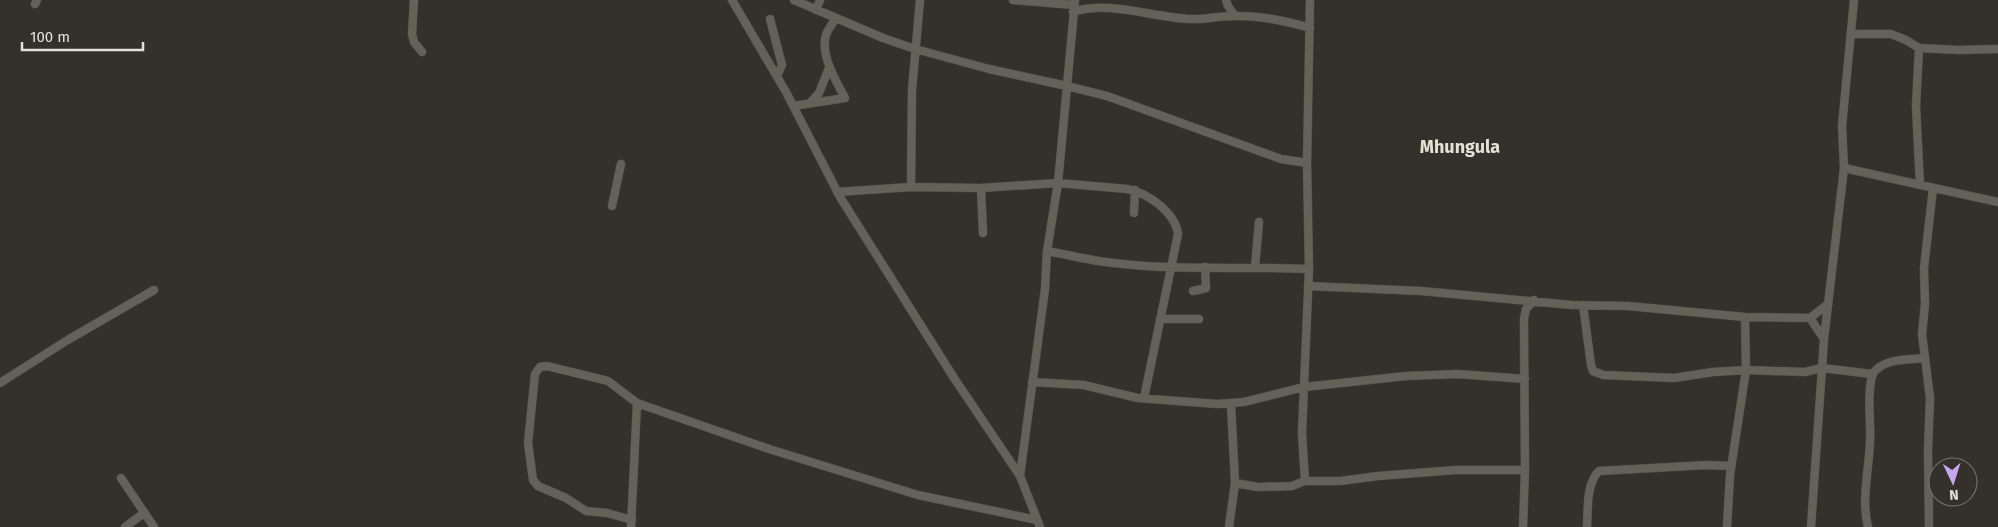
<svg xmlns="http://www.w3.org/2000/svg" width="1998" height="527" viewBox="0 0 1998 527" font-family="'Fira Sans',sans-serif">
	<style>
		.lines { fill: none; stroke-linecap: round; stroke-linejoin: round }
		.minor-casing { stroke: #4f4d46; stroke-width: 9 }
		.minor { stroke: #636158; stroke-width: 8 }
		.labels { text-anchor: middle; stroke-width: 5; stroke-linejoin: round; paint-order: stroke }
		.quarter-label { font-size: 18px; font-weight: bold; fill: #e4e1d6; stroke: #333129 }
	</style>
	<rect width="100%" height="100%" fill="#333129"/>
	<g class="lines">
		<g class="minor-casing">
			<path id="minor" d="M414,0L412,34L414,42L422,52
				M732,0L786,92L840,197L954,378L1020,476L1040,527
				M794,0L883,38L915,49L989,69L1067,86L1107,96L1281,159L1307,163
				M1013,0L1074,5
				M1226,0L1228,6L1235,16
				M35,4L37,0
				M816,10L820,0
				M1073,12C1108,0 1151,17 1189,19C1204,20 1219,16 1234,16C1260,15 1286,21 1310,28
				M770,19L782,65L777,76
				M1852,34H1891L1906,40L1919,48L1958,50L1998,49
				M1919,48L1916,106L1920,185
				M810,103L819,93L829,68
				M793,106L845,98C836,81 820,55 826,35C828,29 833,23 836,18
				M1844,168L1998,202
				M911,187L912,90L920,0
				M981,188L983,233
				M837,192L911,187L981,188L1058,183L1127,189C1148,193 1175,212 1178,234L1144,398
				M612,206L621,164
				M1134,213L1135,190
				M1047,251C1069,255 1092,261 1114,263C1179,271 1244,266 1309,269
				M1255,267L1259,222
				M1308,286L1421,291L1572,305L1628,306L1745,317L1810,318L1828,304
				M1193,291L1206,288L1205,267
				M1583,305L1591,365L1593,371L1603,375L1674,378L1713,372L1746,370L1805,372L1822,368L1872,374
				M1810,318L1824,339
				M1160,319H1199
				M1032,382L1084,385L1138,398L1217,404L1244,402L1304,387L1406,376L1457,374L1525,379
				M0,383L66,341L154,290
				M1020,476L1045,289L1047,251L1058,183L1075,0
				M121,478L154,527
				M1305,481L1302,433L1309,269L1307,163L1310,0
				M1235,483L1258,487L1292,486L1305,481H1340L1378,476L1456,470H1525
				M632,520L607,513L586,511L566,498L538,486L533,480L528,443L535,374L540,367L547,366L608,381L637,403L769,449L918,495L1037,520
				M125,527L144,513
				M631,527L637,403
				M1229,527L1235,483L1231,404
				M1523,527L1525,470L1524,319L1526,309L1534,300
				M1587,527C1588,510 1586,483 1599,471L1707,465L1731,466
				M1727,527L1730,475L1746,370L1745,317
				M1811,527L1824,339L1844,168L1842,126L1854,0
				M1868,527C1861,500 1869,469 1870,442C1871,424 1868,406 1870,388C1871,381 1871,374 1876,370C1888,358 1909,360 1924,358
				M1929,527L1928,450L1930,398L1922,334L1925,304L1924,268L1933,188"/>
		</g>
		<use href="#minor" class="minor"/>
	</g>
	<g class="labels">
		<g class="quarter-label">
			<text x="1460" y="153">Mhungula</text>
		</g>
	</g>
	<g transform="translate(1953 482) rotate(176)"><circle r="24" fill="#333129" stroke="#797770"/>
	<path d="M0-4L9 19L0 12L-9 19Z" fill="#c6a6f0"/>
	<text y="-8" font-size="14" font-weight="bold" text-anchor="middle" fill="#e2e0db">N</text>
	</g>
	<path d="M22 42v8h121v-8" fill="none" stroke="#e2e0db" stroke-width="2.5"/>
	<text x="30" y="42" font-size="15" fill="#e2e0db" stroke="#333129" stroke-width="4" paint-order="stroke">100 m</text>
</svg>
